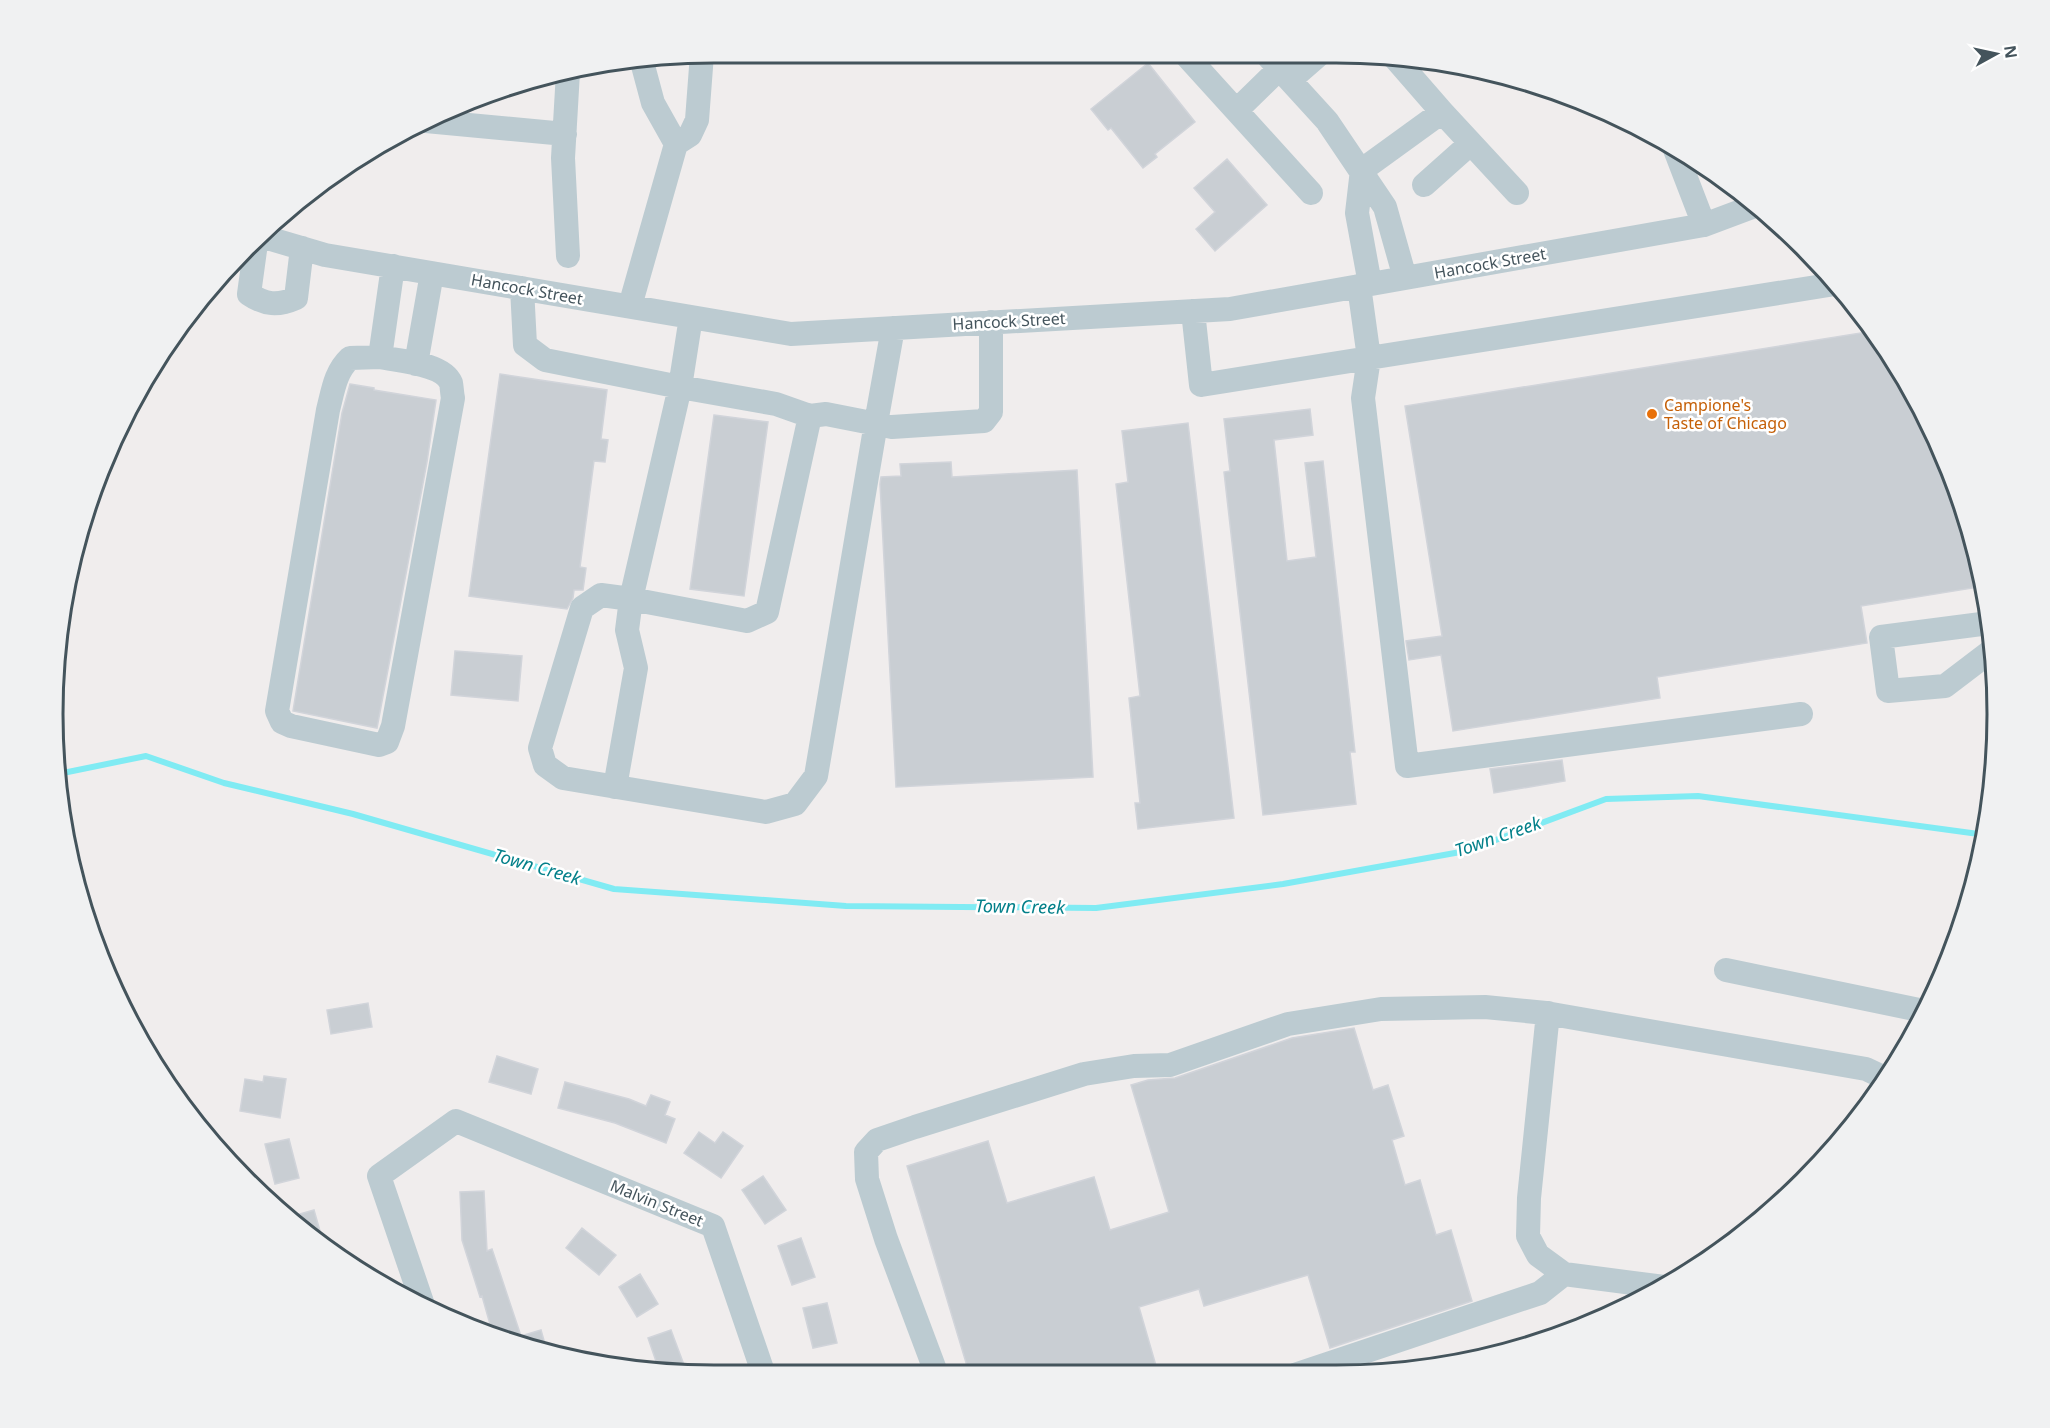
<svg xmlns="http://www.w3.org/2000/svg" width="2050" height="1428" viewBox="0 0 2050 1428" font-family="'Noto Sans',sans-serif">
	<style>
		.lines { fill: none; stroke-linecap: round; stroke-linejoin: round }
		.stream { stroke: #80ebf3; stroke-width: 6 }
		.building { fill: #c9ced3; stroke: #d1d4da; stroke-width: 1.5 }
		.minor { stroke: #bccbd1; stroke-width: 24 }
		.food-dot { fill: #e8710a; stroke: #fff; stroke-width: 2 }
		.labels { text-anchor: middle; stroke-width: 5; stroke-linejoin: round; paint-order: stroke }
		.street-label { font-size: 16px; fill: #44545c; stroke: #fff }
		.food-label { font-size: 16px; fill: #c56008; stroke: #fff; text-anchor: start }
		.water-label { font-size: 18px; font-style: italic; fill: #04808a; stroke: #fff }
		.rim { fill: none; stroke: #44545c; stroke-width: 3 }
	</style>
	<rect width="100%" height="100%" fill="#f0eded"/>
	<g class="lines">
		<path class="stream" d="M58,774L146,756L224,783L353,814L614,889L846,906L1096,908L1283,884L1466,851L1606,799L1698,796L1986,835"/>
	</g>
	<path class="building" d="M1148,63L1195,122L1155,154L1157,157L1143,168L1111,128L1108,130L1091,109Z
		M1227,159L1267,205L1215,251L1196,229L1215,212L1194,188Z
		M1873,331L1886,347L1947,461L1985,586L1861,606L1867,643L1657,677L1660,698L1453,731L1441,655L1409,660L1406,641L1442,636L1405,406Z
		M500,374L607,390L601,439L608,440L605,462L594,461L580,567L586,568L583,590H574L573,598L567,609L469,596Z
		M350,384L374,388V390L436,400L427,462L377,728L293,711L342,413Z
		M1310,409L1313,435L1274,440L1287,561L1316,557L1305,463L1323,461L1355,752H1350L1356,804L1263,815L1224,472L1230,471L1224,419Z
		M714,415L768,422L744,596L690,589Z
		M1188,423L1234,818L1138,829L1135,803H1140L1129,698L1140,696L1116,484L1128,482L1122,431Z
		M951,462L952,477L1077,470L1093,777L896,787L880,484L881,477L901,476L900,464Z
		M455,651L522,656L518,701L451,695Z
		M1562,760L1565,781L1494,793L1490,769Z
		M368,1003L372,1027L331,1034L327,1010Z
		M1354,1028L1373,1090L1388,1085L1404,1136L1392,1140L1405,1185L1420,1180L1436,1235L1451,1230L1472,1301L1330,1348L1308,1275L1204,1306L1199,1289L1139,1307L1159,1376H970L907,1166L988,1141L1007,1203L1094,1177L1110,1230L1169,1212L1131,1085L1148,1080L1175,1078L1292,1038Z
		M497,1056L538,1069L531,1094L489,1082Z
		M264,1076L286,1079L280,1118L240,1111L245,1079L263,1082Z
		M565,1082L629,1099L646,1106L651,1095L670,1102L665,1115L675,1119L666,1143L615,1123L558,1108Z
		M699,1132L715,1143L723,1132L743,1146L721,1178L684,1153Z
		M289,1139L299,1178L275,1184L265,1144Z
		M763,1176L786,1210L765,1224L742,1190Z
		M484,1191L487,1251L492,1249L521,1336L541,1330L545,1344L535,1347L493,1335L482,1296L480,1297L462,1240L460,1192Z
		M314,1210L324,1245L289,1217Z
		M582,1228L616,1255L599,1275L566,1248Z
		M801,1238L815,1277L792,1285L778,1246Z
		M640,1274L658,1304L637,1317L619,1287Z
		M827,1303L837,1343L813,1348L803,1308Z
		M671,1330L687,1373L659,1370L648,1338Z"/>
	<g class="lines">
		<path class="minor" d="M1184,53L1311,193
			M1265,53L1327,121L1385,207L1405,278
			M1395,58L1442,112
			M642,62L653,103L676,144
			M1290,80L1321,53
			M1237,110L1280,68
			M426,121L565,134
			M1674,147L1704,225
			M1362,170L1442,112L1517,193
			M1362,170L1357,213L1370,284
			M1424,185L1470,144
			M264,237L325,255L791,334L1230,309L1704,225L1752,207
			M256,243L249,294C265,305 278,306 296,298L302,248
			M568,256L563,158L568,72
			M1359,286L1369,358L1835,284
			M522,288L525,345L545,360L680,387L776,404L810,416L826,414L892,427L984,421L991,412V322
			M630,306L676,144L690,135L697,120L702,54
			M1193,311L1201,385L1369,358L1363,398L1407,766L1801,714
			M691,317L680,387L631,599L601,595L582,608L540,748L545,765L563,778L766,812L795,804L816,776L876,423L893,328
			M380,357C399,361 443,363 451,383C452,388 452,394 453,398L393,726L387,742L379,745L291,726L282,722L277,711L328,410C333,391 335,372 350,358Z
			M380,357L393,266
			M416,364L432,273
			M1989,623L1881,637L1888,691L1945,686L1991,651
			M615,787L636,668L627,630L631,599L747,621L767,612L810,416
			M1726,970L1924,1011
			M1548,1013L1529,1198L1528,1236L1538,1255L1564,1274
			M423,1305L379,1176L456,1121L713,1226L764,1375
			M937,1375L886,1239L867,1179L866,1152L877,1140L915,1127L1084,1074L1134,1066L1170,1065L1288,1024L1381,1009L1485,1007L1546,1013L1866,1069L1887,1079
			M1295,1375L1540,1293L1564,1274L1664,1287"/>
	</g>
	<circle class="food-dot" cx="1652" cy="414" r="6"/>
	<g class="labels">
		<g class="street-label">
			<text transform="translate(1490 263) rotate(-10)" y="6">Hancock Street</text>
			<text transform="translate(527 289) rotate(10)" y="6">Hancock Street</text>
			<text transform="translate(1009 321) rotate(-3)" y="6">Hancock Street</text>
			<text transform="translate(657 1203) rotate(22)" y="6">Malvin Street</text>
		</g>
		<g class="food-label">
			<text x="1664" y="411">Campione's<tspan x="1664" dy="18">Taste of Chicago</tspan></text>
		</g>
		<g class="water-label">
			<text transform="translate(1498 837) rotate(-19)" y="6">Town Creek</text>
			<text transform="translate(537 867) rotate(16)" y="6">Town Creek</text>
			<text transform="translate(1020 907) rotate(1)" y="6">Town Creek</text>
		</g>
	</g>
	<path d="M0 0H2050V1428H0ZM714 63H1336A651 651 0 0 1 1987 714V714A651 651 0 0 1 1336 1365H714A651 651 0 0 1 63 714V714A651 651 0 0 1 714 63Z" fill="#f0f1f2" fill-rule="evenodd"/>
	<path class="rim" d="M714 63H1336A651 651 0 0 1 1987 714V714A651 651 0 0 1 1336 1365H714A651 651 0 0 1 63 714V714A651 651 0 0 1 714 63Z"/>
	<g transform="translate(1996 54) rotate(82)" stroke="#ffffff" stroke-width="4.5" paint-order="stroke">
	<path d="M0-4.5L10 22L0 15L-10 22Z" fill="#44545c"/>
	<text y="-9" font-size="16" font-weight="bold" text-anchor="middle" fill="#44545c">N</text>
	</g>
</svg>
